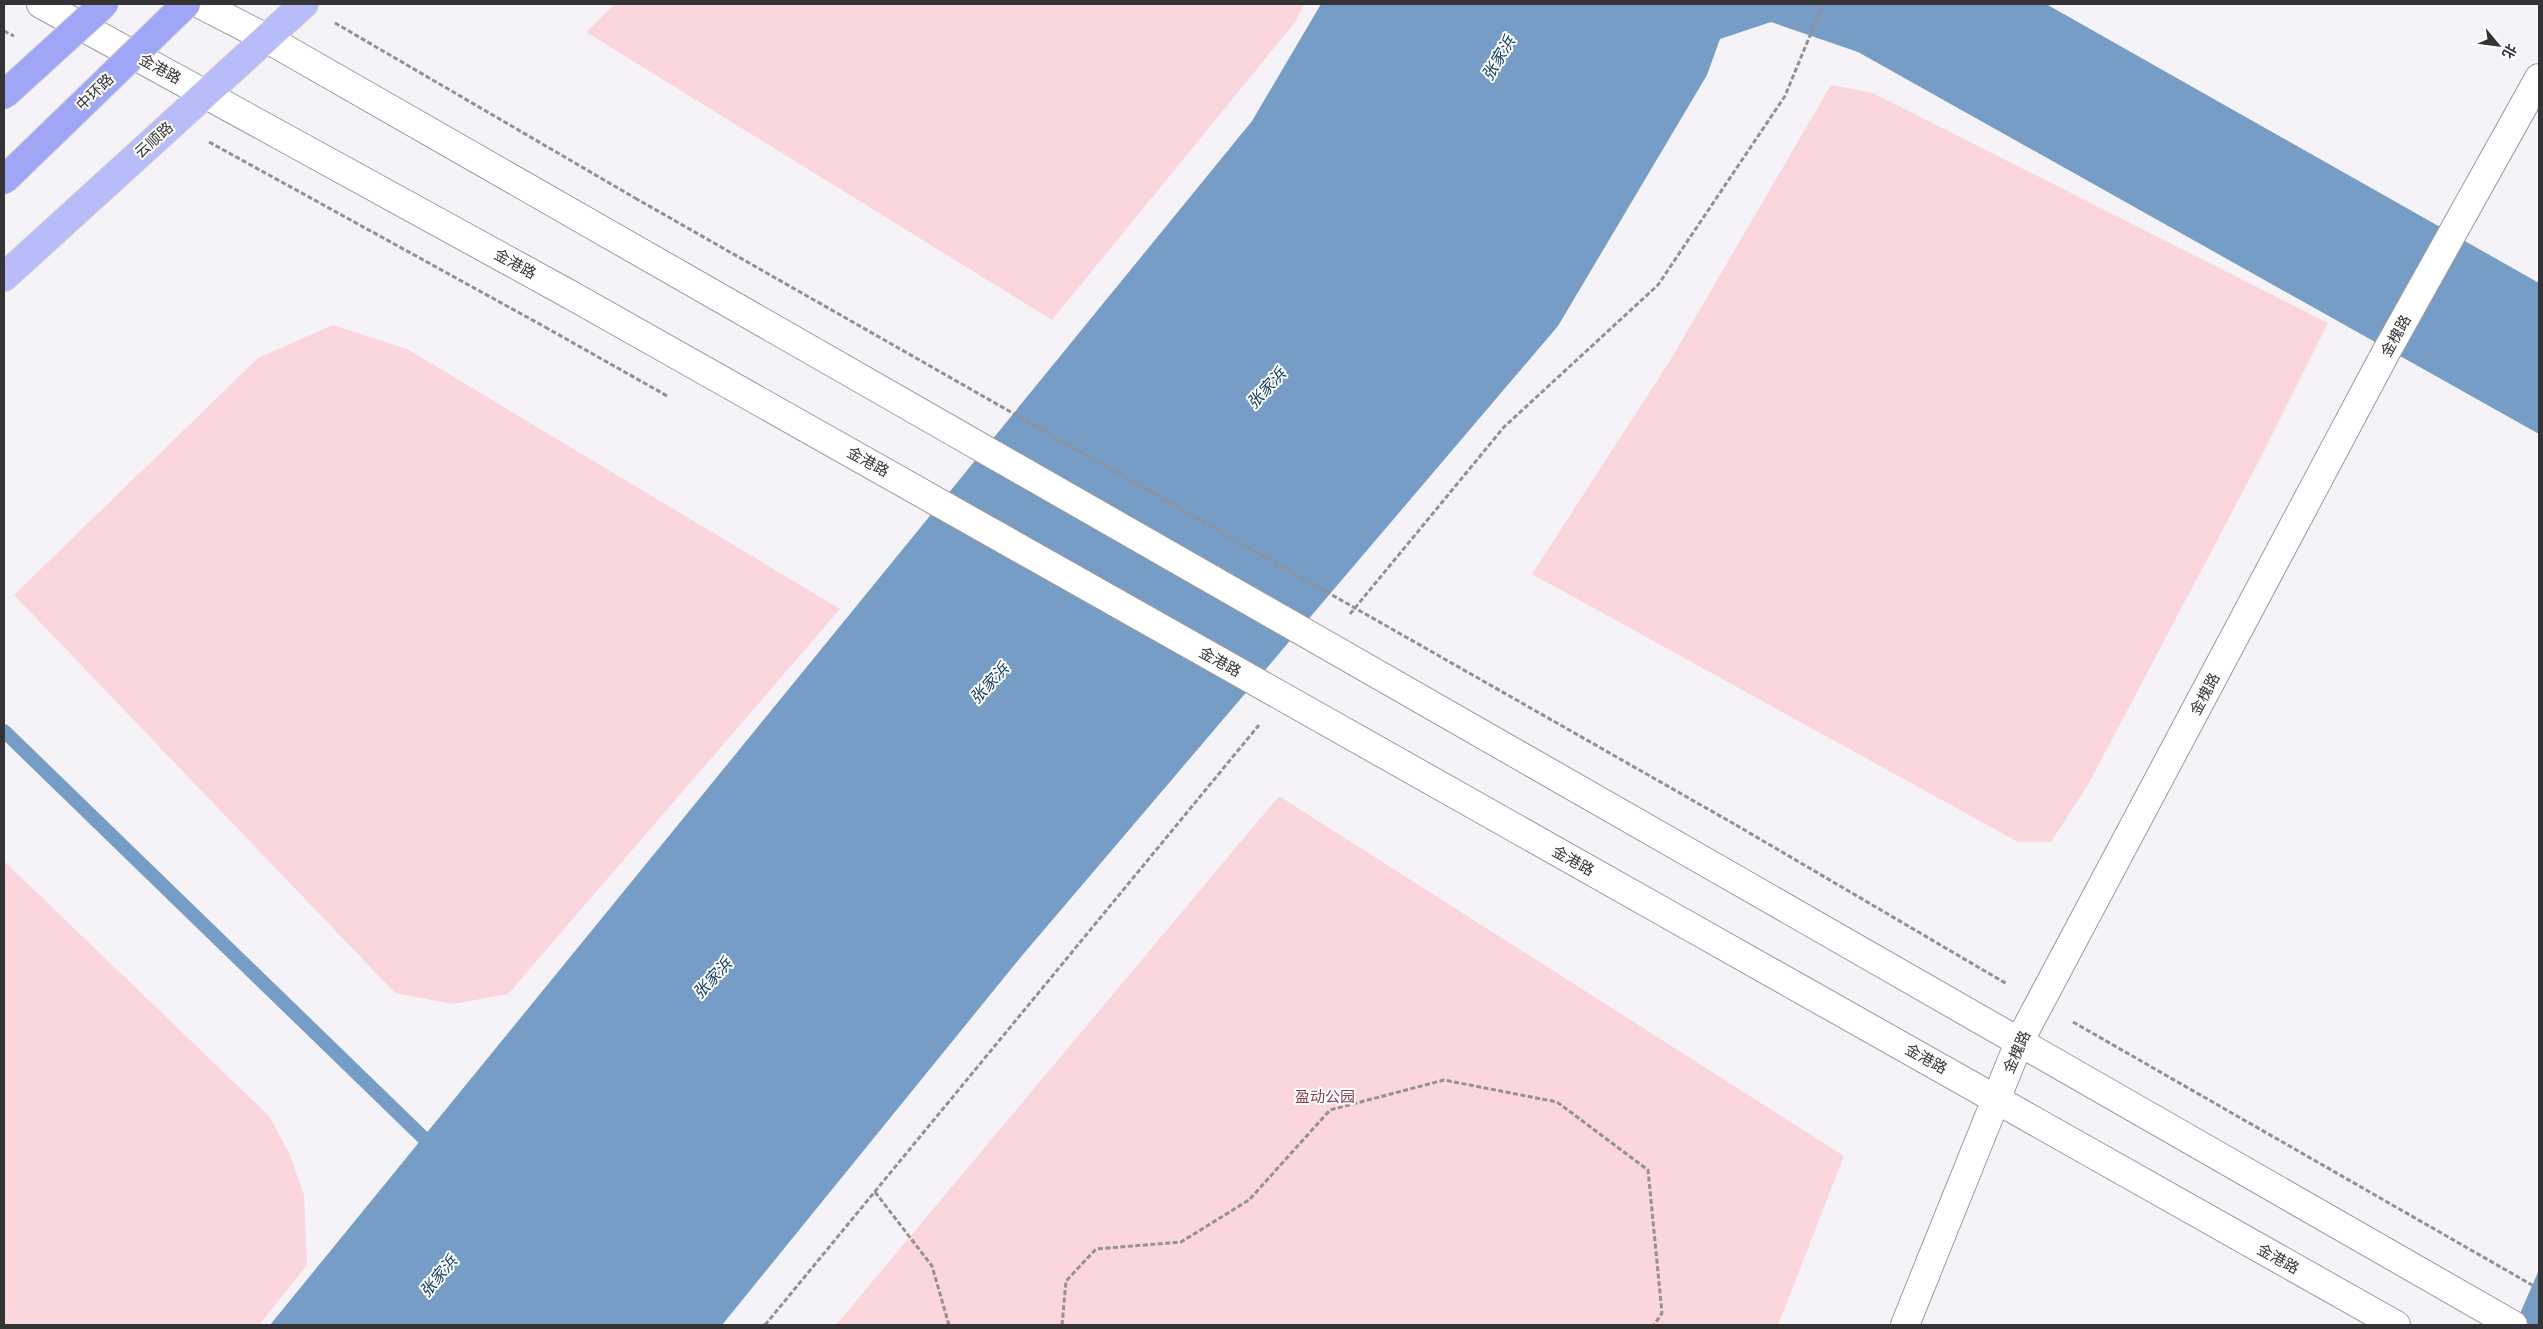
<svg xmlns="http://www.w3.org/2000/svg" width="2543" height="1329" viewBox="0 0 2543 1329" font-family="'Source Sans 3','Noto Sans SC',sans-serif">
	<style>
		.green { fill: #fbd6dc }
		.water { fill: #759dc6 }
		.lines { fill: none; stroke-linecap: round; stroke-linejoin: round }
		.stream { stroke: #759dc6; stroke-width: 14 }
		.minor-casing { stroke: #9c9a9f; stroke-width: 30 }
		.tertiary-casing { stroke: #9c9a9f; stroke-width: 30 }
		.primary-casing { stroke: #d2d2d3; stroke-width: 30 }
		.path { stroke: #939194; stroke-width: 3; stroke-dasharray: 5 2.5; stroke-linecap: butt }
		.minor { stroke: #fff; stroke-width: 28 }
		.tertiary { stroke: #fff; stroke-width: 28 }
		.primary { stroke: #b8bcf8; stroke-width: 28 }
		.tertiary-bridge-casing { stroke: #9c9a9f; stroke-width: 30; stroke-linecap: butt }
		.trunk-bridge-casing { stroke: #d2d2d3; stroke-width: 30; stroke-linecap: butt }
		.path-bridge { stroke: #939194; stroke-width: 3; stroke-dasharray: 5 2.5; stroke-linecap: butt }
		.tertiary-bridge { stroke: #fff; stroke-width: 28 }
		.trunk-bridge { stroke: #a0a6f6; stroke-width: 28 }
		.labels { text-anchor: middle; stroke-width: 4; stroke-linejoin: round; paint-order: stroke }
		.street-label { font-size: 15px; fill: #343335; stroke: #fff }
		.park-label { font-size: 15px; fill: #863a4c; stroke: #fff }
		.water-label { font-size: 16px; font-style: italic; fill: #0d3a61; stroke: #fff }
	</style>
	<rect width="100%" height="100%" fill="#f6f3f8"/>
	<path class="green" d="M615,4H1304L1296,21L1052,320L586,32Z
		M1831,85L1873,93L2328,323L2259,461L2089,783L2051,842H2018L1532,574L1671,359Z
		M333,325L407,349L840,609L508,994L453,1004L395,993L14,595L258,358Z
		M1279,796L1844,1156L1778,1325H836Z
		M4,861L269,1116L289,1153L304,1195L307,1265L259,1325H4Z"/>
	<path class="water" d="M1321,4H2046L2539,283V434L1858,52L1771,22L1720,39L1707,75L1558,326L1020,958L722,1325H270L1252,121Z
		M2539,1270V1325H2515Z"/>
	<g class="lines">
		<path class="stream" d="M4,731L436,1150"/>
		<g class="minor-casing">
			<path id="minor" d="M1905,1325L2020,1040L2385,354L2539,78"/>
		</g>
		<g class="tertiary-casing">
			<path id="tertiary" d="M41,4L569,294
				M200,4L266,38L610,235
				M1716,868L2513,1325
				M1687,925L2396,1325"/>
		</g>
		<g class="primary-casing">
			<path id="primary" d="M4,277L304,4"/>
		</g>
		<path class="path" d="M335,23L635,198
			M4,31L14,36
			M209,142L545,327
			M1350,614L1504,427L1658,285L1785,96L1823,4
			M1736,825L2007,984
			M2073,1022L2539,1289
			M875,1192L932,1266L949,1325
			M765,1325L1259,725
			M1062,1325L1066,1281L1096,1249L1181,1242L1249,1200L1330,1110L1444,1080L1557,1102L1648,1170L1662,1313L1654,1325"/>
		<use href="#minor" class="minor"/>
		<use href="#tertiary" class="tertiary"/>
		<use href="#primary" class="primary"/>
		<g class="tertiary-bridge-casing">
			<path id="tertiary-bridge" d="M610,235L1716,868
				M569,294L1687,925"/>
		</g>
		<g class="trunk-bridge-casing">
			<path id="trunk-bridge" d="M4,95L104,4
				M4,180L186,4"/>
		</g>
		<path class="path-bridge" d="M635,198L1736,825
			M545,327L669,397"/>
		<use href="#tertiary-bridge" class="tertiary-bridge"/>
		<use href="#trunk-bridge" class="trunk-bridge"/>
	</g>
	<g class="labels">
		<g class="street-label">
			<text transform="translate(160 69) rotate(29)" y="5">金港路</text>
			<text transform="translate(95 92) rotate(-44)" y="5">中环路</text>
			<text transform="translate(154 140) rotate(-42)" y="5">云顺路</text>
			<text transform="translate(515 264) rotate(29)" y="5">金港路</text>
			<text transform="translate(2396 336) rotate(-61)" y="5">金槐路</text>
			<text transform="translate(868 462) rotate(29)" y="5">金港路</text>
			<text transform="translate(1220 662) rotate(29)" y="5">金港路</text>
			<text transform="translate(2205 694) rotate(-62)" y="5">金槐路</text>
			<text transform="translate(1573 861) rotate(29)" y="5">金港路</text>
			<text transform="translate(2017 1052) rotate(-66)" y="5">金槐路</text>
			<text transform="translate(1926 1059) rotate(29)" y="5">金港路</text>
			<text transform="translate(2278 1259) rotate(29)" y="5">金港路</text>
		</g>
		<g class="park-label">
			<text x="1325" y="1102">盈动公园</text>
		</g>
		<g class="water-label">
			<text transform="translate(1498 58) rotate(-59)" y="6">张家浜</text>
			<text transform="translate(1266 388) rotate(-47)" y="6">张家浜</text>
			<text transform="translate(989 683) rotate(-47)" y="6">张家浜</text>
			<text transform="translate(712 978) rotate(-47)" y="6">张家浜</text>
			<text transform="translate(438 1276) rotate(-50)" y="6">张家浜</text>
		</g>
	</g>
	<rect width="2543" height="1329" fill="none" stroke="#343335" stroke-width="10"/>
	<g transform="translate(2498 45) rotate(119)" stroke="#ffffff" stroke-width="4" paint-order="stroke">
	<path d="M0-4L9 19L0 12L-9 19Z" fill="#343335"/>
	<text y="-8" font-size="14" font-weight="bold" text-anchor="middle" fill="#343335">北</text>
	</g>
</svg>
